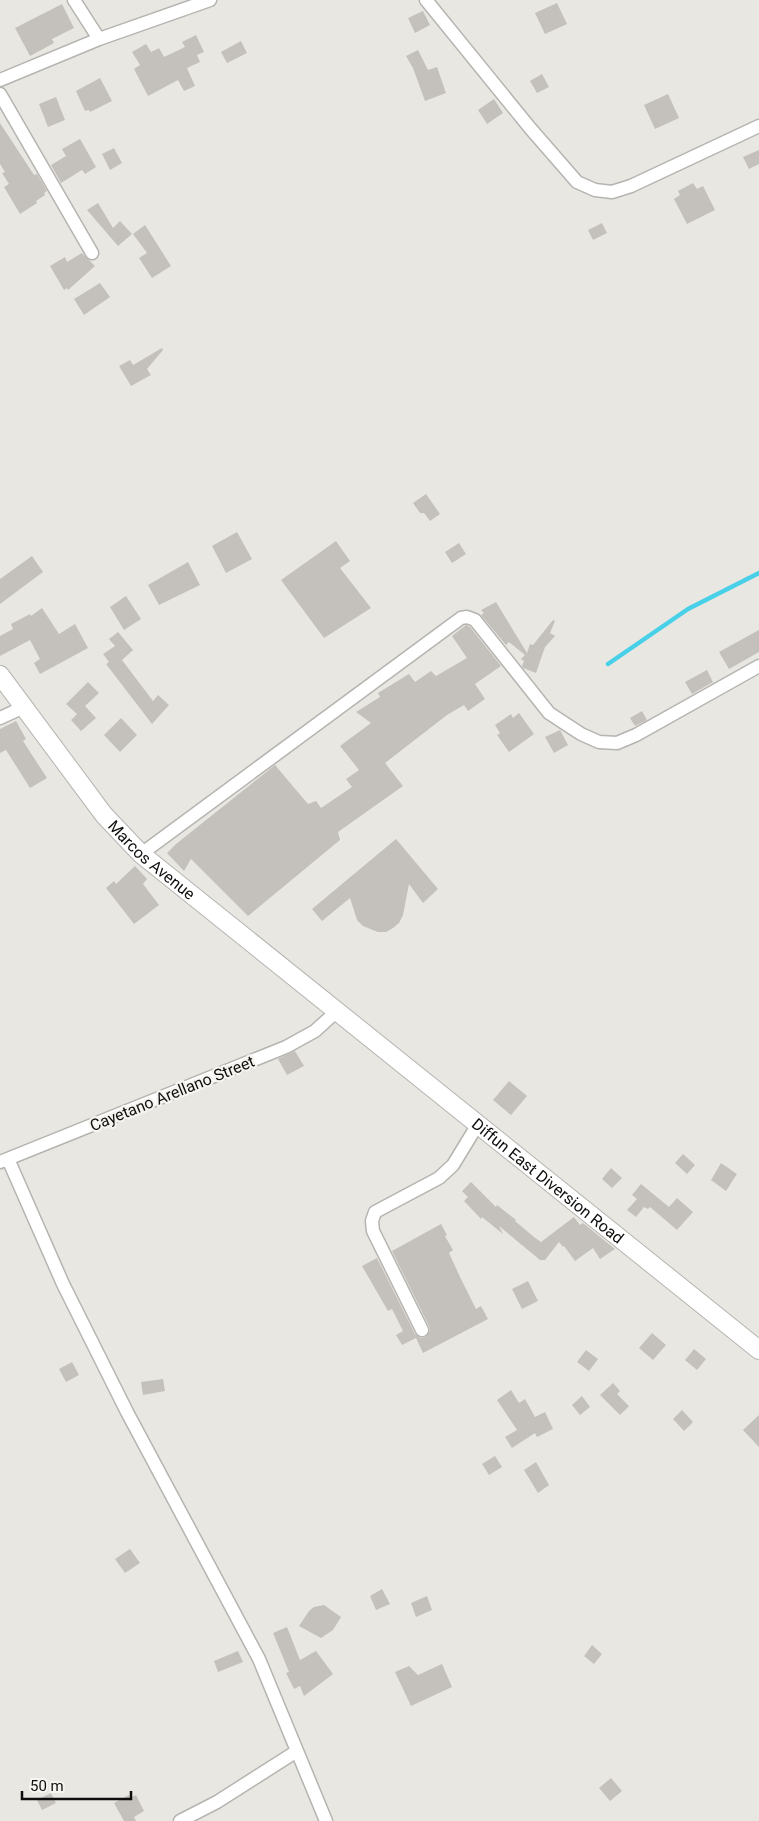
<svg xmlns="http://www.w3.org/2000/svg" width="759" height="1821" viewBox="0 0 759 1821" font-family="Roboto,sans-serif">
	<style>
		.lines { fill: none; stroke-linecap: round; stroke-linejoin: round }
		.stream { stroke: #49d0e9; stroke-width: 4.5 }
		.building { fill: #c4c1bd }
		.minor-casing { stroke: #b6b4b0; stroke-width: 15 }
		.secondary-casing { stroke: #b6b4b0; stroke-width: 20 }
		.minor { stroke: #fff; stroke-width: 12 }
		.secondary { stroke: #fff; stroke-width: 18 }
		.labels { text-anchor: middle; stroke-width: 4.5; stroke-linejoin: round; paint-order: stroke }
		.street-label { font-size: 16px; fill: #0f0e0c; stroke: #f6f4f0 }
	</style>
	<rect width="100%" height="100%" fill="#e9e7e2"/>
	<g class="lines">
		<path class="stream" d="M608,664L688,609L759,573"/>
	</g>
	<path class="building" d="M557,3L567,24L545,34L535,13Z
		M62,4L74,28L52,39L54,43L30,56L15,28Z
		M423,11L430,25L415,33L408,18Z
		M196,35L204,52L197,55L200,62L187,68L195,86L184,91L178,80L148,96L134,69L140,65L132,52L146,44L151,52L159,48L164,57L185,47L182,42Z
		M241,41L247,53L227,63L221,52Z
		M418,50L428,70L437,67L446,93L425,101L413,68L406,56Z
		M542,74L549,87L537,93L530,81Z
		M100,78L112,101L90,112L89,110L85,111L76,91Z
		M668,94L679,118L655,129L644,105Z
		M56,97L65,120L48,127L39,104Z
		M494,99L503,113L487,124L478,110Z
		M0,123L34,175L37,174L47,191L44,193L45,195L36,201L37,203L20,214L4,187L9,184L2,173L5,172L0,164Z
		M80,139L96,167L85,174L82,170L61,183L51,165L66,156L62,149Z
		M114,148L122,163L110,170L102,154Z
		M759,150V164L749,169L743,157Z
		M693,183L697,189L703,186L715,210L687,224L674,199L680,195L678,191Z
		M98,203L113,228L120,221L132,234L118,246L87,210Z
		M602,223L607,233L593,240L588,230Z
		M145,225L171,266L152,278L139,258L147,253L133,234Z
		M82,253L95,266L68,290L67,288L64,290L50,266L65,257L67,262Z
		M100,283L110,297L84,315L74,299Z
		M162,348L163,350L147,369L151,375L131,386L119,366L130,360L133,365Z
		M426,494L440,514L430,521L424,513H420L413,503Z
		M237,532L252,559L226,573L212,546Z
		M336,541L350,561L340,568L371,608L324,638L281,580Z
		M459,543L466,554L452,563L445,552Z
		M32,556L43,572L0,604V579Z
		M188,562L200,585L159,605L148,585Z
		M126,596L141,619L124,630L110,607Z
		M496,602L527,653L530,644L533,645L553,620L555,621L550,633L555,636L545,647L536,673L523,668L522,666L524,661L521,659L525,655L509,642L506,645L481,615L484,613L481,610Z
		M42,608L59,634L75,624L88,648L40,674L34,663L40,659L30,640L0,656V636L13,629L11,624L30,614L31,616Z
		M466,625L470,627L501,666L475,684L485,699L468,711L464,705L447,715L385,763L403,786L338,832L340,840L248,916L191,859L184,871L167,853L176,844L275,765L308,804L316,801L321,808L352,787L346,779L359,770L340,746L371,723L356,712L380,697L378,693L409,674L415,682L431,671L436,676L467,658L452,636Z
		M759,630V652L729,669L719,652Z
		M118,632L133,650L122,660L153,701L158,695L169,705L152,724L106,664L109,662L103,654L115,646L109,639Z
		M707,670L713,682L692,694L685,682Z
		M88,682L99,693L85,706L96,718L81,731L71,720L77,714L66,704Z
		M642,711L647,720L635,726L630,718Z
		M519,713L534,734L509,752L497,735L500,733L495,725L511,714L513,718Z
		M121,718L137,735L120,752L104,735Z
		M16,721L26,739L23,741L47,778L30,788L6,750L0,753V729Z
		M560,730L568,745L554,753L545,737Z
		M396,839L438,889L423,903L409,884L403,915L399,923L393,928L386,932H378L363,926L357,920L350,898L322,921L312,909Z
		M135,866L147,879L143,884L159,905L134,924L106,888L114,881L116,884Z
		M295,1051L304,1066L287,1075L278,1059Z
		M509,1081L527,1096L511,1115L493,1100Z
		M683,1154L695,1165L687,1174L675,1163Z
		M721,1163L737,1174L726,1191L711,1180Z
		M611,1168L622,1178L612,1188L602,1179Z
		M471,1182L496,1207L497,1205L516,1220L515,1221L534,1237L541,1242L574,1217L580,1225L583,1223L615,1249L600,1259L593,1248L575,1261L564,1246L563,1247L559,1242L545,1260H540L499,1226L503,1234L482,1217L481,1219L464,1201L468,1197L462,1191Z
		M641,1184L669,1207L677,1198L693,1212L677,1230L650,1207L648,1209L644,1207L636,1217L627,1210L637,1199L632,1195Z
		M441,1224L447,1235L445,1236L453,1250L449,1253L461,1279L476,1309L481,1306L488,1319L423,1353L416,1338L402,1345L396,1335L403,1331L392,1309L388,1311L362,1266L377,1258L415,1334L421,1338L426,1337L430,1331L429,1326L392,1251Z
		M528,1281L538,1301L522,1309L512,1289Z
		M652,1333L666,1345L653,1360L639,1348Z
		M694,1349L706,1359L697,1370L685,1360Z
		M586,1350L598,1359L589,1371L577,1362Z
		M72,1362L79,1375L66,1382L59,1369Z
		M163,1379L165,1391L143,1395L141,1382Z
		M613,1383L620,1391L617,1394L629,1406L620,1415L600,1395Z
		M511,1390L519,1403L525,1399L535,1417L545,1412L553,1429L537,1437L535,1433L512,1448L505,1437L517,1430L497,1400Z
		M582,1396L590,1407L580,1415L572,1405Z
		M682,1410L693,1422L684,1431L673,1419Z
		M759,1415V1447L743,1430Z
		M495,1456L502,1467L489,1475L482,1464Z
		M536,1462L549,1485L538,1493L524,1470Z
		M130,1549L140,1563L125,1573L115,1559Z
		M382,1589L390,1604L376,1610L370,1596Z
		M427,1596L432,1610L416,1617L411,1603Z
		M324,1605L341,1617L333,1630L321,1638L299,1626L309,1611L314,1607Z
		M287,1627L300,1660L316,1651L333,1674L304,1696L300,1686L294,1689L286,1673L289,1672L273,1633Z
		M592,1645L602,1654L594,1664L584,1656Z
		M238,1651L243,1662L218,1672L214,1661Z
		M442,1664L452,1687L411,1706L395,1672L409,1666L418,1675Z
		M611,1778L622,1791L610,1801L599,1788Z
		M51,1793L56,1803L42,1810L37,1800Z
		M129,1795L130,1798L136,1795L144,1811L134,1817L136,1821H124L114,1803Z"/>
	<g class="lines">
		<g class="minor-casing">
			<path id="minor" d="M74,0L99,39
				M426,0L530,128L577,182L595,190L612,192L631,186L759,126
				M0,80L99,39L210,0
				M0,94L92,253
				M0,718L24,707
				M141,854L461,618L467,617L475,620L549,713L581,734L599,742L617,743L636,735L759,666
				M8,1159L63,1284L127,1412L259,1659L326,1821
				M0,1162L286,1047L315,1031L337,1011
				M422,1330L373,1231L372,1221L375,1212L439,1178L453,1165L478,1124
				M180,1821L217,1802L297,1751"/>
		</g>
		<g class="secondary-casing">
			<g id="secondary">
				<path id="s1" d="M0,675L104,815L141,854L759,1350"/>
			</g>
		</g>
		<use href="#minor" class="minor"/>
		<use href="#secondary" class="secondary"/>
	</g>
	<g class="labels">
		<g class="street-label">
			<text dy="6" stroke="none"><textPath href="#s1" startOffset="240">Marcos Avenue</textPath></text>
			<text transform="translate(172 1093) rotate(-22)" y="6">Cayetano Arellano Street</text>
			<text dy="6" stroke="none"><textPath href="#s1" startOffset="750">Diffun East Diversion Road</textPath></text>
		</g>
	</g>
	<path d="M22 1791v8h109v-8" fill="none" stroke="#0f0e0c" stroke-width="2.5"/>
	<text x="30" y="1791" font-size="15" fill="#0f0e0c" stroke="#f6f4f0" stroke-width="4" paint-order="stroke">50 m</text>
</svg>
